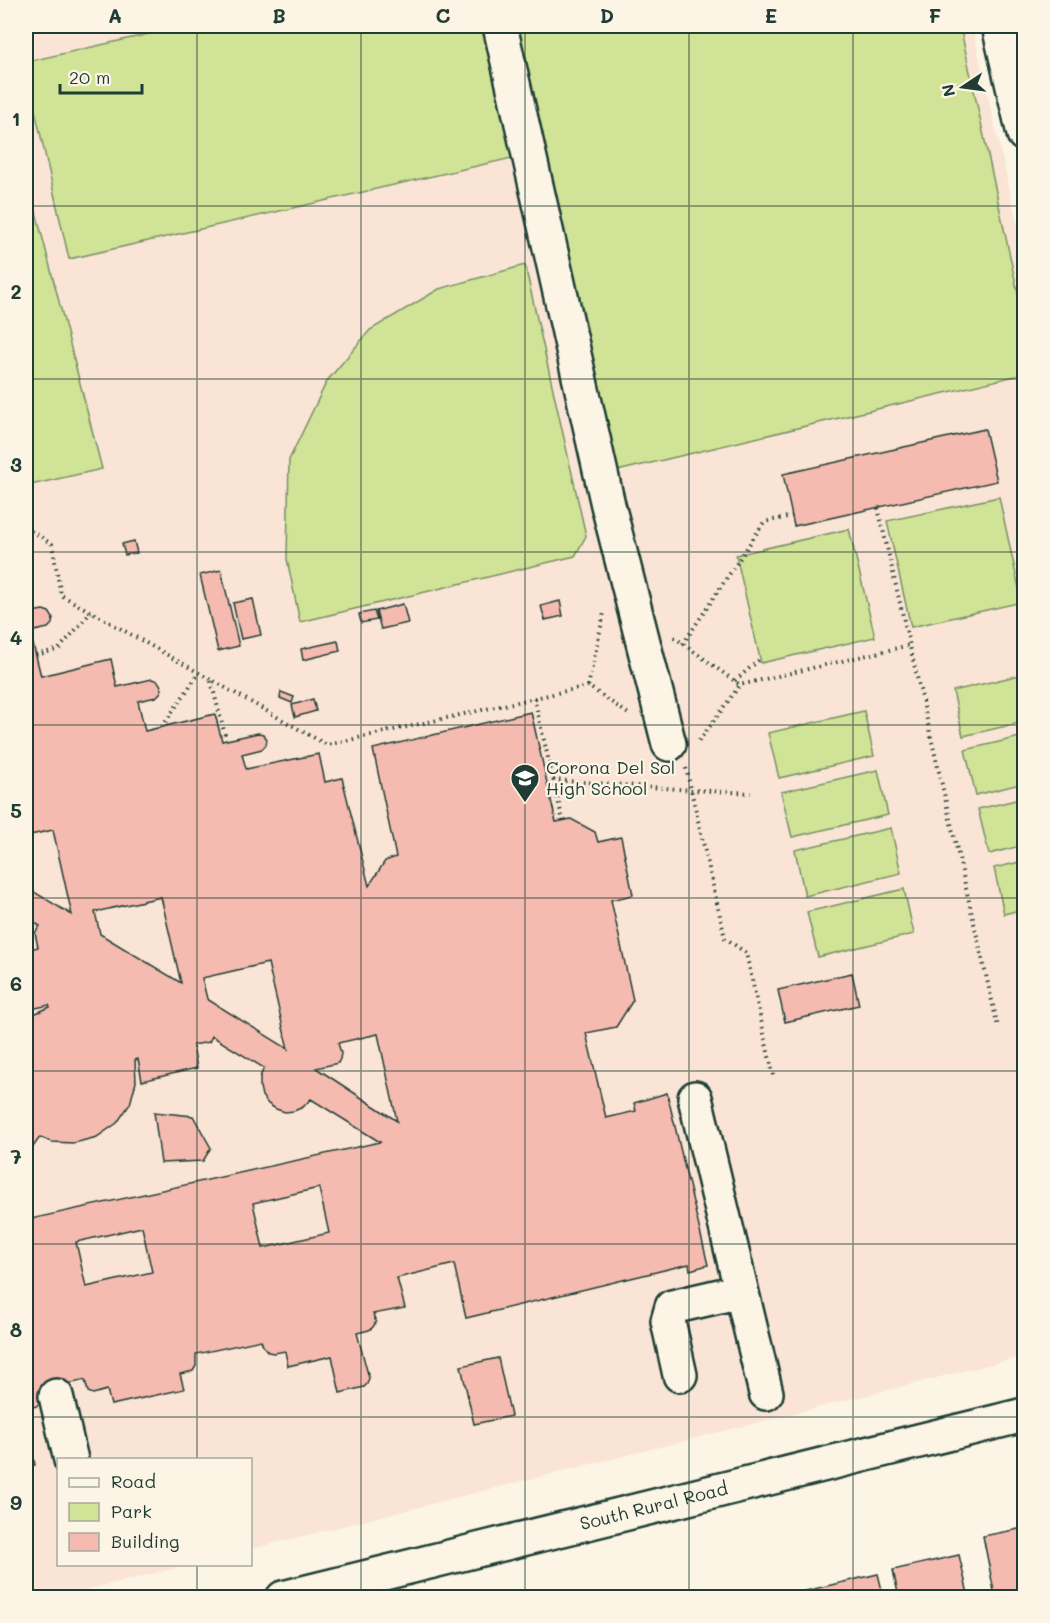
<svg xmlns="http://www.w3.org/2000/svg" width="1050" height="1623" viewBox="0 0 1050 1623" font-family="Mali,sans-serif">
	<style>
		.built { fill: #fae4d5 }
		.green { fill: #d1e397; stroke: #789066; stroke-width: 1.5 }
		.building { fill: #f6bbb0; stroke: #1f3d34; stroke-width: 1.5; fill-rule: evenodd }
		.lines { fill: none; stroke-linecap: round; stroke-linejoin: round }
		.minor-casing { stroke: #1f3d34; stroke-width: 38 }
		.major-casing { stroke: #1f3d34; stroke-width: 38 }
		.path { stroke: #1f3d34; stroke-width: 4; stroke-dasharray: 1.5 4.5; stroke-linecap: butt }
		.minor { stroke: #fcf5e5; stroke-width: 33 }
		.major { stroke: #fcf5e5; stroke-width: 33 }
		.grid { fill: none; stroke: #1f3d34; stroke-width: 1.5; stroke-opacity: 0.55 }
		.labels { text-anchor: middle; stroke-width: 4.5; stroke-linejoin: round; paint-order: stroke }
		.poi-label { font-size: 18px; fill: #1f3d34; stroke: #fcf5e5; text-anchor: start }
		.street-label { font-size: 18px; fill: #1f3d34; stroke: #fcf5e5 }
		.neatline { fill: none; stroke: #1f3d34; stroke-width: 2 }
		.grid-label { font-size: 20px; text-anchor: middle; font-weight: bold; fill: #1f3d34 }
	</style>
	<rect width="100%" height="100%" fill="#fcf5e5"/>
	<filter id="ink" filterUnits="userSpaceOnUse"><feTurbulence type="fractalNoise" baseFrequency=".0167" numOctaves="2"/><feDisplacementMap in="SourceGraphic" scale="12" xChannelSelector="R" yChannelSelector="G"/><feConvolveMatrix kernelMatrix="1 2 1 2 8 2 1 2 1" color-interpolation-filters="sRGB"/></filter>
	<g filter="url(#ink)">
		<path class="built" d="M26,26H972L1024,253V1356L251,1549L250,1460H58V1564L189,1565L57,1597L26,1598Z"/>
		<path class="green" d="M184,26H482L512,158L69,259L26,71V62Z
			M516,26H960L1024,321V374L613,472Z
			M26,173L102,469L26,486Z
			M525,265L586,536L575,556L300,622L287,559L289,460L327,381L370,330L439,289Z
			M999,497L1022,602L911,627L887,521Z
			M849,529L875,637L761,663L736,555Z
			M1024,674V722L963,736L953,691Z
			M864,711L874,756L779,778L768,733Z
			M1024,736V783L976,795L965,750Z
			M878,770L888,815L792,837L781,792Z
			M1024,798V845L989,854L978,809Z
			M891,828L901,873L805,896L795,850Z
			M1024,861V909L1004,914L994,868Z
			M904,889L914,934L818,957L807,912Z"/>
		<path class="building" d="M985,429L997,481L794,526L783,474Z
			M134,541L137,553L125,555L122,544Z
			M221,570L239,646L218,651L200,575Z
			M253,599L261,635L241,639L233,603Z
			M560,601L563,616L545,620L541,606Z
			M403,604L408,623L381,629L376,611Z
			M43,610L49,612L53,618L52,624L48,628L30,632L41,676L111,659L117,687L152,679L158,681L161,686V692L156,697L138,701L145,731L215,714L222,741L258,733L263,734L267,739L266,745L262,749L242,754L246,769L319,754L325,782L342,778L369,886L385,861L396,857L373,749L531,712L556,822L571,819L595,832L598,842L621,837L633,895L611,900L633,1000L616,1027L586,1033L606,1118L636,1111L634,1103L667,1093L708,1265L690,1270L689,1264L466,1318L454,1264L397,1278L405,1308L373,1314L376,1322L373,1327L369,1330L357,1333L369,1378L367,1384L364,1387L340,1393L332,1356L288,1366L285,1351L274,1353L268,1352L263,1346L261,1340L196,1354V1366L193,1371L180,1374L184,1389L111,1405L107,1390L93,1394L88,1392L85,1380L39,1391V1403L37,1406L26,1408V1220L380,1142L311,1099L303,1107L294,1111L285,1112L276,1109L268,1104L262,1096L260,1087V1077L264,1068L212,1036L209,1042L193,1045L197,1068L142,1081L138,1059L135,1060L136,1082L130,1104L117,1123L97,1137L74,1143L51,1142L40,1137L31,1150L26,1153V1019L29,1016L50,1007L49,1005L31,1009L26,984V950L38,947L35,933L40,926L26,918V887L72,915L53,830L26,836V613ZM161,897L181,983L100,934L95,912ZM268,963L288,1049L207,999L202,978ZM378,1034L397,1121L316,1068L338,1063L340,1059L341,1053L338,1043ZM319,1188L329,1233L263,1248L253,1203ZM142,1227L152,1272L86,1287L76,1242Z
			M374,611L377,620L361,623L359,614Z
			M338,641L340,651L303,660L301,649Z
			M281,692L294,697L292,703L280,698Z
			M313,699L316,711L295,717L292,705Z
			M852,973L859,1005L785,1022L778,990Z
			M154,1112L193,1116L211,1148L203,1161L161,1163Z
			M498,1358L511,1416L474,1424L461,1366Z
			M26,1424L35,1465L26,1467Z
			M1024,1528V1598H1020L1019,1591L995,1596L983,1536Z
			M959,1555L969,1598H899L893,1570Z
			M878,1574L884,1598H802L801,1592Z
			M776,1590L777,1598H745Z"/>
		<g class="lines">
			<g class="minor-casing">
				<path id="minor" d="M500,26L608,505L669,744
					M999,26L1024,134
					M695,1098L766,1393
					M680,1375L668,1321L672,1307L741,1291
					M56,1396L71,1460"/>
			</g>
			<g class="major-casing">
				<g id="major">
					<path id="s1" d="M283,1598L1024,1415"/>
				</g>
			</g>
			<path class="path" d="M878,508L998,1027
				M26,528L52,544L61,595L327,745L588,686L630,715
				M674,637L740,685
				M683,644L764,522L792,516
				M36,655L59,649L91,612
				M211,681L226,739
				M735,681L760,659
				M588,686L604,613
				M534,698L563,821
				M162,727L199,673
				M699,741L740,685L910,645
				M686,768L725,938L746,953L774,1079
				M553,780L692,790L751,793"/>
			<use href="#minor" class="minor"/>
			<use href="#major" class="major"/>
		</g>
	</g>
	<path class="grid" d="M197,26V1460M361,26V1598M525,26V1598M689,26V1598M853,26V1598M26,206H1024M26,379H1024M26,552H1024M26,725H1024M26,898H1024M26,1071H1024M26,1244H1024M26,1417H1024M197,1564V1598"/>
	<defs>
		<g id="school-pin" transform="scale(1.5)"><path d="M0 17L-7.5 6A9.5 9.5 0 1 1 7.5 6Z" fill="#1f3d34" stroke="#fcf5e5"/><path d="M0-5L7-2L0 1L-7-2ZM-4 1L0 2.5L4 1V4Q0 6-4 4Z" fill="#fff"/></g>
	</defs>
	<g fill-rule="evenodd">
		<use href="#school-pin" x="525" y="778"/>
	</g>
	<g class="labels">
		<g class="poi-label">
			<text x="546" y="774">Corona Del Sol<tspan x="546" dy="21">High School</tspan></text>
		</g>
		<g class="street-label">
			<text dy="6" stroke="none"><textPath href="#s1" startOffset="382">South Rural Road</textPath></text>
		</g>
	</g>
	<rect width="1050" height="1623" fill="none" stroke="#fcf5e5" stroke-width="66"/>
	<rect x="57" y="1458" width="195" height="108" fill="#fcf5e5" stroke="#a4ab9e" stroke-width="1.5"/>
	<rect x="69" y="1478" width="30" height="9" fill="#fcf5e5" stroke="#a4ab9e" stroke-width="1.5"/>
	<text x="111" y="1488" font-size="18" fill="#1f3d34">Road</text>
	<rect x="69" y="1503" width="30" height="18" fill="#d1e397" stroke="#a4ab9e" stroke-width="1.5"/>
	<text x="111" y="1518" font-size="18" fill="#1f3d34">Park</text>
	<rect x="69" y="1533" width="30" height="18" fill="#f6bbb0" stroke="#a4ab9e" stroke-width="1.5"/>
	<text x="111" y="1548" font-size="18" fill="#1f3d34">Building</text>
	<g transform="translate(963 87) rotate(257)" stroke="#fcf5e5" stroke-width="4.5" paint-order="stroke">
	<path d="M0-4.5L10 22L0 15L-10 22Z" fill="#1f3d34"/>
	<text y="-9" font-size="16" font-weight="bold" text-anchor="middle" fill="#1f3d34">N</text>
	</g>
	<path d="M60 84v9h82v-9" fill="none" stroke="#1f3d34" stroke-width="3"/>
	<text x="69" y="84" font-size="18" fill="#1f3d34" stroke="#fcf5e5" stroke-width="4.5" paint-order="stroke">20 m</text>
	<rect x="33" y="33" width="984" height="1557" class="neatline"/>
	<g class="grid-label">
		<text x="115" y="23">A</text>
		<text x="279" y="23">B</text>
		<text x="443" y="23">C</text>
		<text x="607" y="23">D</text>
		<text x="771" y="23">E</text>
		<text x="935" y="23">F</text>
		<text x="16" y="126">1</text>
		<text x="16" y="299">2</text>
		<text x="16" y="472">3</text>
		<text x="16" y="645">4</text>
		<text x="16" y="818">5</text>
		<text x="16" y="991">6</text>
		<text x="16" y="1164">7</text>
		<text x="16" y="1337">8</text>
		<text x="16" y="1510">9</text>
	</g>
</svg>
